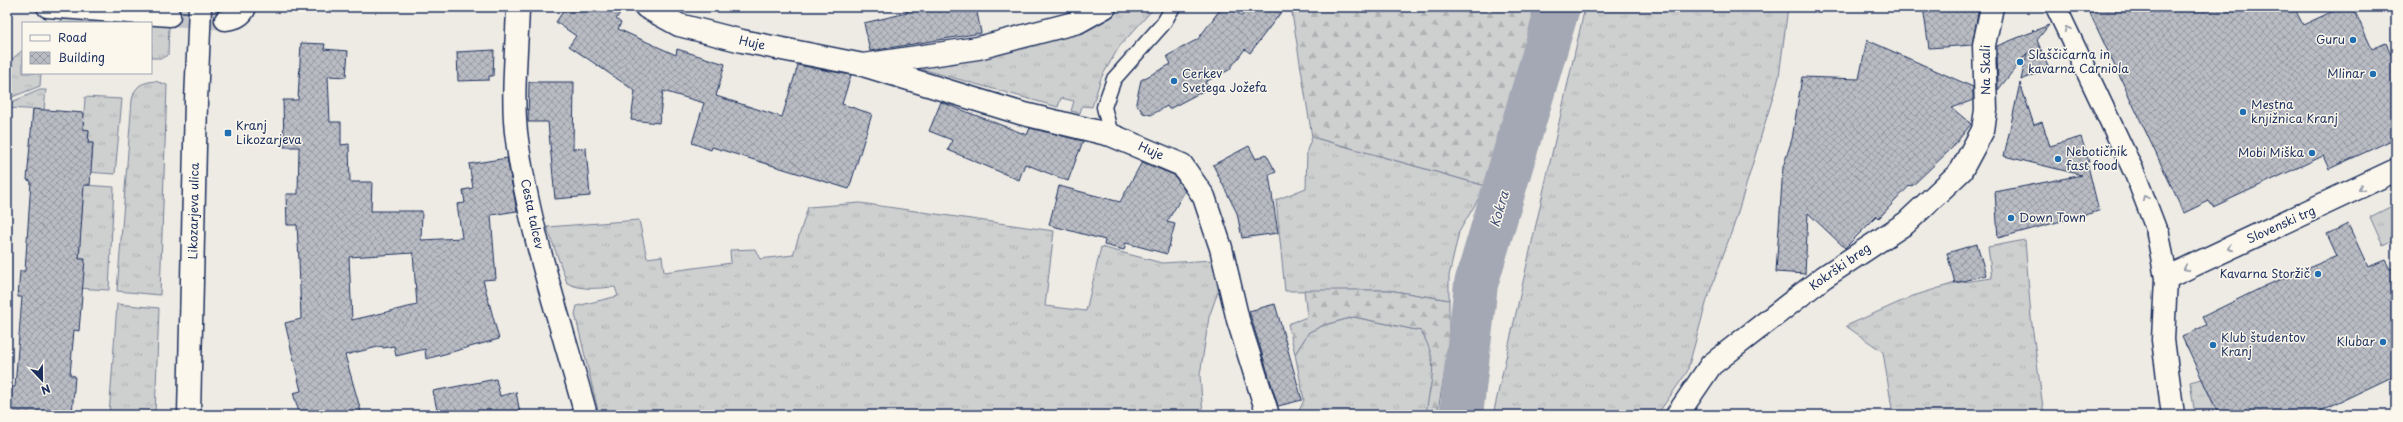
<svg xmlns="http://www.w3.org/2000/svg" width="2403" height="422" viewBox="0 0 2403 422" font-family="'Playpen Sans',sans-serif">
	<style>
		.grass { fill: url(#grass-tufts); stroke: #747f96 }
		.forest { fill: url(#forest-firs); stroke: #747f96 }
		.lines { fill: none; stroke-linecap: round; stroke-linejoin: round }
		.river { stroke: #a3a8b4; stroke-width: 44 }
		.building { fill: url(#building-cross-hatch); stroke: #1b2f5e; fill-rule: evenodd }
		.pedestrian-tunnel { stroke: #c4c5c9; stroke-width: 20; stroke-dasharray: 20 10; stroke-linecap: butt }
		.service-casing { stroke: #1b2f5e; stroke-width: 17 }
		.pedestrian-casing { stroke: #1b2f5e; stroke-width: 23 }
		.minor-casing { stroke: #1b2f5e; stroke-width: 25 }
		.service { stroke: #fbf7ec; stroke-width: 14 }
		.pedestrian { stroke: #fbf7ec; stroke-width: 20 }
		.minor { stroke: #fbf7ec; stroke-width: 22 }
		.oneway { stroke: #8b93a5 }
		.poi-dot { fill: #1f6fb2; stroke: #fbf7ec; stroke-width: 1.5 }
		.labels { text-anchor: middle; stroke-width: 3; stroke-linejoin: round; paint-order: stroke }
		.poi-label { font-size: 12px; fill: #1b2f5e; stroke: #fbf7ec; text-anchor: start }
		.street-label { font-size: 12px; fill: #1b2f5e; stroke: #fbf7ec }
		.water-label { font-size: 13px; font-style: italic; fill: #445378; stroke: #fbf7ec }
	</style>
	<defs>
		<pattern id="grass-tufts" width="24" height="20" patternUnits="userSpaceOnUse"><rect width="24" height="20" fill="#cecfcf"/><path d="M3 7l-1-3M5 7V3M7 7l1-3M15 17l-1-3M17 17v-4M19 17l1-3" fill="none" stroke="#b0b2b4"/></pattern>
		<pattern id="forest-firs" width="22" height="20" patternUnits="userSpaceOnUse"><rect width="22" height="20" fill="#cecfcf"/><path d="M5 1l3.5 6h-7zM16 11l3.5 6h-7z" fill="#b0b2b4"/></pattern>
		<pattern id="building-cross-hatch" width="8" height="8" patternUnits="userSpaceOnUse"><rect width="8" height="8" fill="#b9bcc3"/><path d="M0 0l8 8M0 8l8-8" fill="none" stroke="#9699a2"/></pattern>
	</defs>
	<rect width="100%" height="100%" fill="#eeebe4"/>
	<filter id="ink" filterUnits="userSpaceOnUse"><feTurbulence type="fractalNoise" baseFrequency=".025" numOctaves="2"/><feDisplacementMap in="SourceGraphic" scale="8" xChannelSelector="R" yChannelSelector="G"/><feConvolveMatrix kernelMatrix="1 2 1 2 8 2 1 2 1" color-interpolation-filters="sRGB"/></filter>
	<g filter="url(#ink)">
		<path class="grass" d="M1118,7H1155L1119,47L1101,78L1092,107L1082,106L1080,113L1071,111L1074,101L1061,98L1058,107L911,66L1081,27Z
			M1585,7H1788L1779,77L1734,225L1707,300L1687,372L1657,415H1493Z
			M67,17L169,24L168,55L163,58H151V23H58Z
			M23,50V73H41L40,86L7,99V63Z
			M155,81L167,85L160,295L117,291L132,100C135,86 140,83 155,81Z
			M40,90H46L44,110L7,108V104Z
			M85,97L122,99L115,174L86,172L87,159L92,160L93,143H88L89,130L83,129Z
			M1312,137L1486,186L1459,232L1449,276V300L1388,290L1285,291L1276,200L1306,188L1307,150Z
			M84,185L114,187L109,290L77,288L84,259H79L80,247H74L81,229Z
			M860,203L1054,231L1045,306L1086,311L1101,247L1162,263L1214,260L1219,289L1209,317L1200,375L1203,415H599L575,314L577,306L618,296L615,287C598,288 583,291 567,283L547,227L639,220L647,258L662,256L664,272L731,263L730,250L755,249L760,259L793,255L808,207Z
			M2396,204V239L2383,246L2370,217Z
			M2025,240L2031,317L2044,415H1893L1883,352L1846,326L1913,296L1955,283L1992,278L1988,247Z
			M117,304L159,308L155,415H109Z
			M1354,317L1421,331L1431,350L1434,367L1426,415H1297L1304,400L1295,354L1309,332L1324,325Z
			M2202,379L2217,412V415H2195L2190,382Z"/>
		<path class="forest" d="M1291,7H1534L1524,81L1498,162L1486,186L1312,137Z
			M1304,290H1388L1449,300V349L1437,415H1426C1430,378 1441,366 1421,331L1354,317L1324,325L1309,332L1295,354L1288,324L1307,317Z"/>
		<g class="lines">
			<path class="river" d="M1461,415L1476,284L1558,7"/>
		</g>
		<path class="building" d="M566,7H624L616,19L621,23L618,29L676,55L677,49L725,64L716,96L782,117L798,65L851,75L842,104L872,114L849,189L712,147L711,150L692,143L704,103L663,91L659,123L631,120L635,91L569,46L576,36L556,22Z
			M906,7H976L981,33L870,51L864,23L907,13Z
			M1222,7H1230L1242,16L1248,7H1285L1250,53L1245,49L1229,70L1205,82L1209,88L1169,109L1167,106L1151,115L1143,113L1136,103L1141,80L1171,64L1167,56L1198,39Z
			M1923,7H1977L1978,14L1972,45L1929,48Z
			M2087,7H2294L2303,25L2342,7H2353L2372,49L2386,43L2396,65V138L2329,169L2323,156L2213,207L2209,201L2184,213Z
			M2049,25L2037,40L2049,69L2021,80L2027,53L1998,90L1997,46L2032,32L2033,29L2034,31Z
			M1867,40L1973,87V100L1952,108L1971,124L1952,148L1912,186L1910,185L1879,218L1877,216L1845,248L1808,213L1805,274L1776,272L1783,167L1792,139L1802,77L1859,79Z
			M301,43L325,44L324,49L348,51L346,77L328,76L330,122H341V145L349,144L350,182H372L371,211H422L421,240L462,238L457,204L465,203L463,190L473,188L469,164L507,158L517,211L491,215L496,279L483,280L499,339L426,359L425,349L396,356L394,346L383,348L382,346L345,355L362,415H300L293,393L301,391L285,323L301,319L299,260L297,225H287L286,194H298L299,147H284L283,100H298ZM413,253L417,305L352,320L349,257Z
			M494,50L493,76H489V80L458,81L457,52Z
			M529,82H574L573,149L586,148L590,196L555,199L548,122H528Z
			M2020,83L2034,125L2042,122L2050,146L2081,137L2089,162H2087L2099,211L1998,238L1995,192L2082,175L2004,156Z
			M941,102L1027,135L1030,128L1083,141L1068,181L1025,164L1019,180L948,150L952,140L929,131Z
			M33,109L84,113L83,129L89,130L88,143H93L90,185H84L79,259H85L79,331L74,330L70,375L75,376L72,415H13V413H9L11,387H15L22,297H18L20,271H25L31,181L27,180Z
			M1249,146L1256,159L1266,154L1276,172L1269,175L1278,233L1242,238L1237,213L1213,165Z
			M1142,162L1174,175L1185,191L1167,222L1175,224L1167,254L1126,243L1124,250L1104,245L1105,240L1049,225L1059,186L1120,202Z
			M2348,224L2368,267L2385,260L2390,269L2396,267V375L2312,415H2219L2182,337L2206,325L2202,317L2265,286L2337,256L2327,234Z
			M1977,244L1986,275L1955,283L1947,253Z
			M1275,304L1302,400L1278,406L1249,311Z
			M496,379L500,396L516,392L520,413L508,415H438L433,391Z"/>
		<g class="lines">
			<path class="pedestrian-tunnel" d="M170,16L225,20"/>
			<g class="service-casing">
				<path id="service" d="M1111,135L1104,107L1114,79L1163,24L1173,7"/>
			</g>
			<g class="pedestrian-casing">
				<path id="pedestrian" d="M47,7L170,16
					M2056,7L2135,174L2158,234
					M225,20C234,19 243,17 246,7"/>
			</g>
			<g class="minor-casing">
				<path id="minor" d="M518,7C517,48 511,100 517,140C529,231 562,326 586,415
					M646,7L679,25L742,41L863,65L978,48L1078,22L1105,7
					M863,65L1020,113L1111,135L1182,165L1204,197L1221,248L1238,320L1268,415
					M2158,234L2166,278L2163,340L2173,415
					M2166,278L2396,170
					M189,415L196,101L200,7
					M1677,415L1711,365L1824,277L1906,223L1961,171L1983,130L1986,110L1984,45L1992,7"/>
			</g>
			<use href="#service" class="service"/>
			<use href="#pedestrian" class="pedestrian"/>
			<use href="#minor" class="minor"/>
		</g>
		<defs><path id="oneway-chevron" d="M-2-3.5L2.5 0L-2 3.5" fill="none" stroke-width="1.6" stroke-linecap="round" stroke-linejoin="round"/></defs>
		<g class="oneway">
			<use href="#oneway-chevron" transform="translate(2067 29) rotate(-116)"/>
			<use href="#oneway-chevron" transform="translate(2361 188) rotate(155)"/>
			<use href="#oneway-chevron" transform="translate(2145 198) rotate(-114)"/>
			<use href="#oneway-chevron" transform="translate(2230 248) rotate(156)"/>
			<use href="#oneway-chevron" transform="translate(2186 268) rotate(154)"/>
		</g>
	</g>
	<g class="poi-dot">
		<circle cx="2353" cy="40" r="4"/>
		<circle cx="2020" cy="62" r="4"/>
		<circle cx="2373" cy="74" r="4"/>
		<circle cx="1174" cy="81" r="4"/>
		<circle cx="2243" cy="112" r="4"/>
		<rect x="224" y="129" width="8" height="8" rx="2"/>
		<circle cx="2312" cy="153" r="4"/>
		<circle cx="2058" cy="159" r="4"/>
		<circle cx="2011" cy="218" r="4"/>
		<circle cx="2318" cy="274" r="4"/>
		<circle cx="2383" cy="342" r="4"/>
		<circle cx="2213" cy="345" r="4"/>
	</g>
	<g class="labels">
		<g class="poi-label">
			<text x="2345" y="44" text-anchor="end">Guru</text>
			<text x="2028" y="59">Slaščičarna in<tspan x="2028" dy="14">kavarna Carniola</tspan></text>
			<text x="1182" y="78">Cerkev<tspan x="1182" dy="14">Svetega Jožefa</tspan></text>
			<text x="2365" y="78" text-anchor="end">Mlinar</text>
			<text x="2251" y="109">Mestna<tspan x="2251" dy="14">knjižnica Kranj</tspan></text>
			<text x="236" y="130">Kranj<tspan x="236" dy="14">Likozarjeva</tspan></text>
			<text x="2066" y="156">Nebotičnik<tspan x="2066" dy="14">fast food</tspan></text>
			<text x="2304" y="157" text-anchor="end">Mobi Miška</text>
			<text x="2019" y="222">Down Town</text>
			<text x="2310" y="278" text-anchor="end">Kavarna Storžič</text>
			<text x="2221" y="342">Klub študentov<tspan x="2221" dy="14">Kranj</tspan></text>
			<text x="2375" y="346" text-anchor="end">Klubar</text>
		</g>
		<g class="street-label">
			<text transform="translate(752 43) rotate(12)" y="4">Huje</text>
			<text transform="translate(1986 70) rotate(-90)" y="4">Na Skali</text>
			<text transform="translate(1151 151) rotate(23)" y="4">Huje</text>
			<text transform="translate(194 211) rotate(-89)" y="4">Likozarjeva ulica</text>
			<text transform="translate(532 214) rotate(78)" y="4">Cesta talcev</text>
			<text transform="translate(2281 225) rotate(-24)" y="4">Slovenski trg</text>
			<text transform="translate(1840 267) rotate(-35)" y="4">Kokrški breg</text>
		</g>
		<g class="water-label">
			<text transform="translate(1499 209) rotate(-74)" y="5">Kokra</text>
		</g>
	</g>
	<rect width="2403" height="422" fill="none" stroke="#fbf7ec" stroke-width="24"/>
	<rect x="12" y="12" width="2379" height="398" fill="none" stroke="#1b2f5e" stroke-width="1.5" filter="url(#ink)"/>
	<rect x="22" y="22" width="130" height="52" fill="#fbf7ec" stroke="#a1a7b3"/>
	<rect x="30" y="35" width="20" height="6" fill="#fbf7ec" stroke="#a1a7b3"/>
	<text x="58" y="42" font-size="12" fill="#1b2f5e">Road</text>
	<rect x="30" y="52" width="20" height="12" fill="url(#building-cross-hatch)" stroke="#a1a7b3"/>
	<text x="58" y="62" font-size="12" fill="#1b2f5e">Building</text>
	<g transform="translate(42 380) rotate(158)" stroke="#fbf7ec" stroke-width="3" paint-order="stroke">
	<path d="M0-3L7 15L0 10L-7 15Z" fill="#1b2f5e"/>
	<text y="-6" font-size="11" font-weight="bold" text-anchor="middle" fill="#1b2f5e">N</text>
	</g>
</svg>
